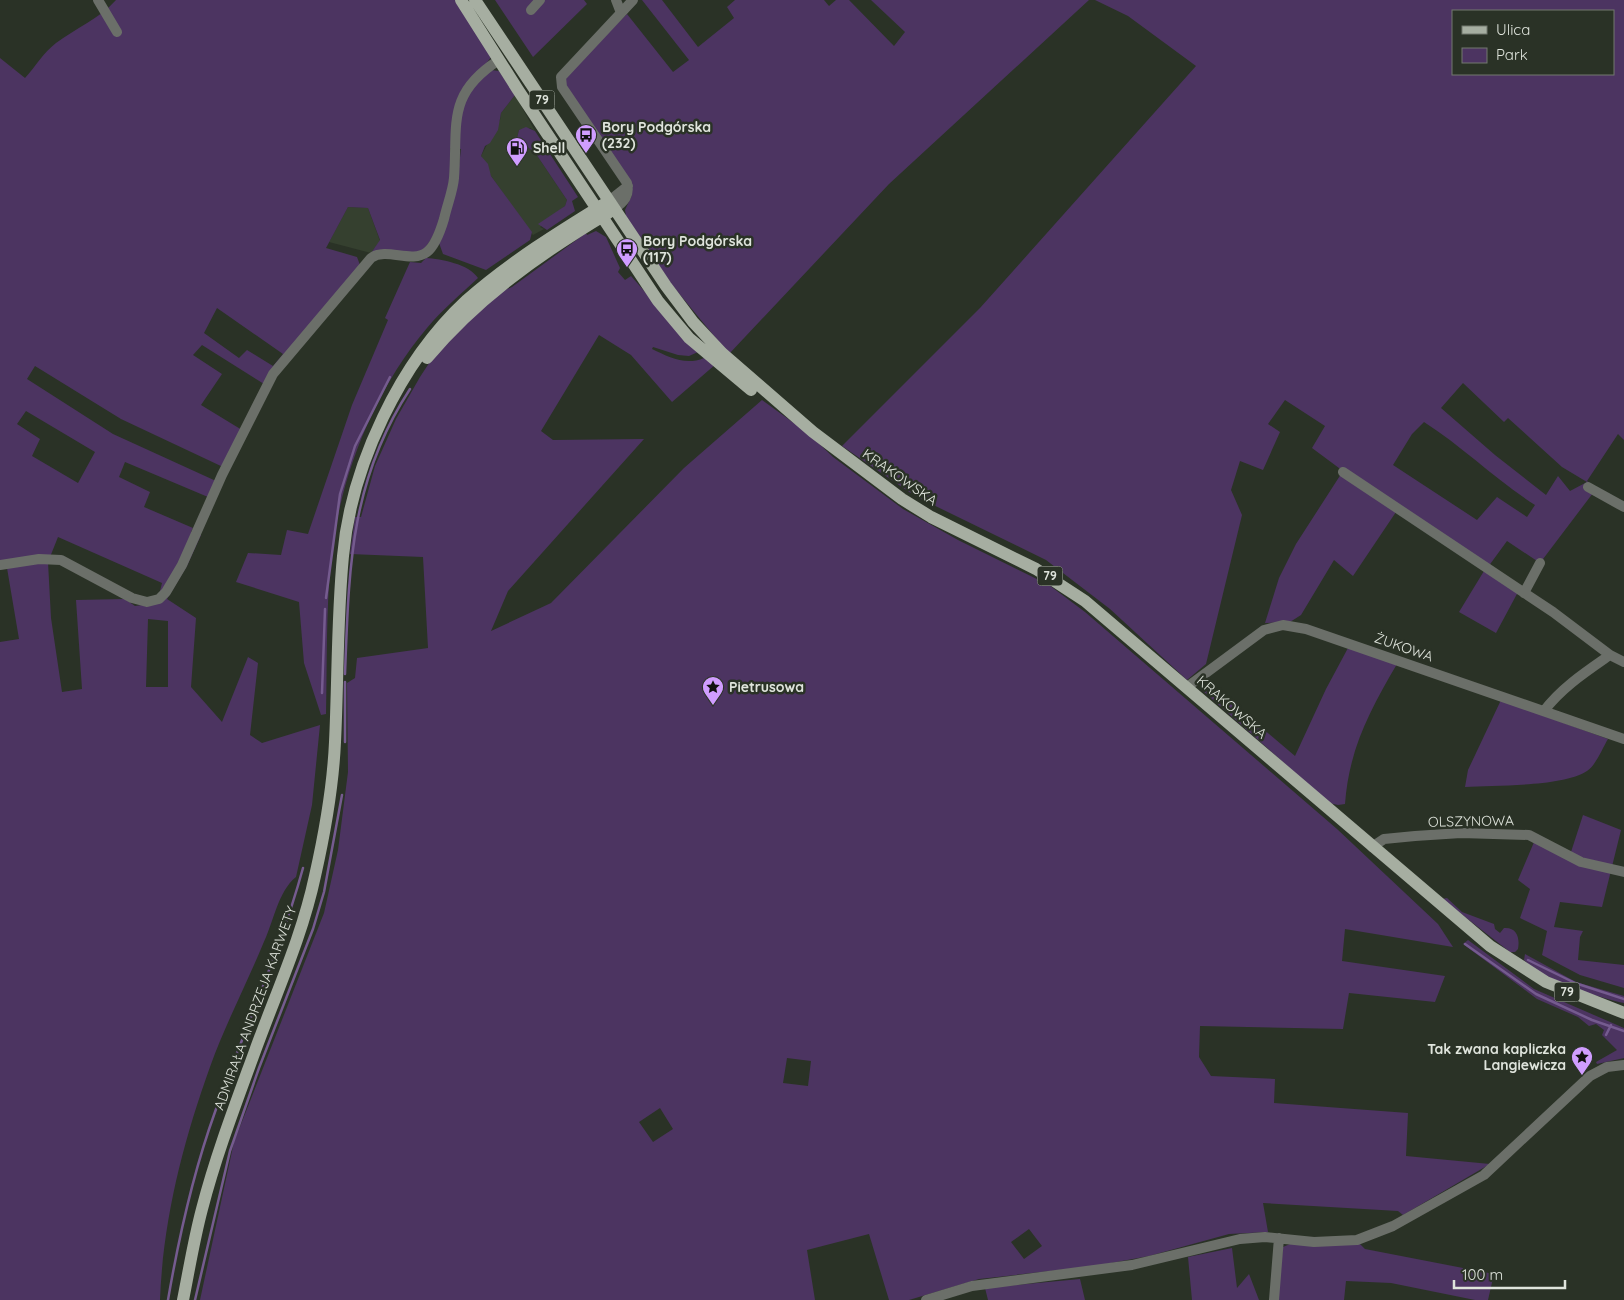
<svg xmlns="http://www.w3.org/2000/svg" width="1624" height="1300" viewBox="0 0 1624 1300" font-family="Quicksand,sans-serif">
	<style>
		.built { fill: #35402f }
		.green { fill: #4c3461; fill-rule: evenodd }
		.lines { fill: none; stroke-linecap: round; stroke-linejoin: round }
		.stream { stroke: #755b8f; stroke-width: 2.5 }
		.minor { stroke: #6b6f69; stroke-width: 10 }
		.major { stroke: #a6aea1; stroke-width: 12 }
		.labels { text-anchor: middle; stroke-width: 5; stroke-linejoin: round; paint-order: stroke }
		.shield { fill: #2a3226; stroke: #a9afa5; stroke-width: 1 }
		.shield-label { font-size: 12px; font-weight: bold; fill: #dfe4dc }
		.poi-label { font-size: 14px; font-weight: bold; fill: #dfe4dc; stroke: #2a3226; text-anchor: start }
		.street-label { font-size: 14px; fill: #dfe4dc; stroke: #2a3226 }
	</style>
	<rect width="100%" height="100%" fill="#2a3226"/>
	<path class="built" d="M515,95L535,131L530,128L519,130L517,138L536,154L567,200L565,206L540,227L544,229L533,235L491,176L481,156L500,120L501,113Z
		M348,207L368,208L380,241L371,253L329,242Z"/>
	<path class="green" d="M116,0H455L492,56L485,65L491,70L499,71L515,95L501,113L498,130L490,143L485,146L481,156L488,164L491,176L532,232L530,240L486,270L443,254L439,243L457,182L461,149L450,148C455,172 440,241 419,253H371L380,240L368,208L348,207L326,248L357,257L360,265L264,384L202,345L193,355L222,374L201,405L242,430L223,467L121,419L35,366L27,379L113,434L216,481L208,497L125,462L119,477L150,492L144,507L193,528L191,532L201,535L187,566L167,599L196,618L191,687L222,722L248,657L258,663L250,735L262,743L320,725L312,805L296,877C278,891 273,924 263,944C246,985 225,1025 210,1067C183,1142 163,1220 160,1300H0V642L19,639L7,568H0V58L25,78C36,66 43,53 56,43C76,28 99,19 116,0ZM217,308L283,354L273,366L247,350L239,358L204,333ZM26,411L95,452L78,483L32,456L40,439L17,424ZM58,537L162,583L157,603L135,606L125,599L76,600L82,689L62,692L51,618L48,562ZM148,619L168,621V687H146Z
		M495,0H584L587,4L533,57Z
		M642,0H662L698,47L734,18L727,7L735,0H824L829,6L836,0H849L894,46L905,32L871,0H1089L889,184L729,354L672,285L626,216L625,210L632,195L565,87V76L568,72L627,14L673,72L689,60Z
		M1095,0H1624V440L1618,434L1587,481L1596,487L1593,493L1540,563L1507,541L1488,567L1396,512L1353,576L1334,560L1301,615L1290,622L1265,623L1279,578L1296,544L1343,471L1312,448L1325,426L1285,400L1268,424L1280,432L1263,470L1240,461L1231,490L1242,515L1206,664L1187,680L1110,609L1046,560L915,496L842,446L980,308L1196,66L1128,16ZM1453,11H1613V74H1453ZM1463,383L1504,422L1508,418L1562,467L1587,482L1570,491L1558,476L1546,495L1495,455L1441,408ZM1424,422C1463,447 1496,480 1535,505L1527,517L1497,497L1477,520L1393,465L1412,434Z
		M526,127L535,131L578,197L572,201L575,211L547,230L538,224L565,206L567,200L536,154L517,138L519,130Z
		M596,231L606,237L620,268L618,272L625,280L631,276L698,352L689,356L678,355L653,347L652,349C669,357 685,366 704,358L716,364L672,402L631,355L599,335L541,431L553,440L644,439L508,591L491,631L551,603L684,468L762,400L809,434L833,457L903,509L958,540L1049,585L1085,612L1337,829L1438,924L1453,947L1345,929L1342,961L1445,976L1435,1002L1349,993L1343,1029L1200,1026L1199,1057L1211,1076L1275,1079L1274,1103L1408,1113L1406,1156L1490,1164L1403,1215L1398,1211L1263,1203L1268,1232L1229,1234L1149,1256L1095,1266L979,1279L909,1300H889L869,1234L807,1250L815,1300H200L234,1142L324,913L338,850L348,772L347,683L355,678L357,658L428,648L423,557L350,554L355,517H361L375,466L396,419L420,377L437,351L500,292L512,287L586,233L587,235ZM787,1058L811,1061L808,1086L783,1083ZM660,1108L673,1129L653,1142L639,1122ZM1029,1229L1042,1246L1024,1259L1011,1242Z
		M426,258C441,259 469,264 478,278C461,294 442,310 427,328C373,392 340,477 331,559C326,611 327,663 326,714L321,715L304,663L299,602L236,582L248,553L281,555L287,530L308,534L352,405L388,320L385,318L410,262L421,263Z
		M1484,571L1518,592L1496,633L1459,612Z
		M1348,648L1397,664C1370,710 1349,749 1345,804L1338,805L1329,803L1203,691L1210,684L1295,756L1326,689Z
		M1501,700L1608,739C1602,749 1596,765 1587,771C1563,787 1495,785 1465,787L1468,770Z
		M1583,815L1621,830L1602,907L1560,902L1554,927L1583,931L1580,937L1578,960L1624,965V988L1580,975L1542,955L1547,931L1520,918L1530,889L1518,880L1537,835L1571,852Z
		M1447,898L1462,912L1494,924L1495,929L1500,933L1504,928C1517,927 1520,938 1518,949L1515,952H1510L1442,899Z
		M1468,940L1534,989L1624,1028V1058L1597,1064L1596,1062L1617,1050L1602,1035L1604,1030L1596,1024L1589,1026L1578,1017L1537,999L1463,944Z
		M1525,954L1576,982L1624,996V1003C1599,998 1541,979 1524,960Z
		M1359,1243L1365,1249L1494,1274L1488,1300H1475L1391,1283L1346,1281L1344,1300H1277L1283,1247L1290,1244Z
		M1232,1248L1237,1288L1249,1274L1259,1300H1192L1188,1257Z
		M1080,1279L1085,1300H988L985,1288Z"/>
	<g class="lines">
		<path class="stream" d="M326,598L340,494L355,446L390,377
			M345,674C349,568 350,481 410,389
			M345,682V742
			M322,693L325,609
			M1465,944L1536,994L1592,1020L1624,1031
			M1528,960L1575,983L1624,999
			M1606,1035L1611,1025
			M168,1300C179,1236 193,1173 215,1112C244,1030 280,952 303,868
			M195,1300L230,1151L259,1068L313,929L324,892L342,795"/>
		<path class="minor" d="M98,0L117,32
			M616,0L621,13
			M531,10L540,0
			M609,201L628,186
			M614,209C624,202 630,196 627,183L562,87L561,77L633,0
			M1343,472L1553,612L1610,655
			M1588,487L1624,507
			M0,565L39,559L61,560L132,598L147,602L159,599L166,592L182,565L222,475L273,374L371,258C387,247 411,264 427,252C436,245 441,229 444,219C447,205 453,191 454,178C458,124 446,94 499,60
			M1524,593L1540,563
			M1187,687L1264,630L1283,625L1306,629L1624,739
			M1544,711C1561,688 1587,671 1610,655L1624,662
			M1372,847L1384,839L1415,836L1461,833L1529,835L1581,862L1624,872
			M926,1300L972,1286L1132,1265L1240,1239L1265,1237L1314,1242L1357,1240L1393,1226L1484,1175L1590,1076L1607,1067L1624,1065
			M1274,1300L1279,1238"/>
		<path class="major" d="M461,0L518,90L658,301L689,338L751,390
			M475,0L666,286L693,322L722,353L813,432L902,499L931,517L1036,569L1085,601L1490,946L1546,982L1624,1013
			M427,358C477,298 541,253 608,213
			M183,1300C189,1270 194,1239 202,1209C216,1155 236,1103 255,1051C276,993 302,937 315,876C325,832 333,786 335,742C338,680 337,618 343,556C351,466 400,362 467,300C510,262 560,231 609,201"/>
	</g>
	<defs>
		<g id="bus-pin" transform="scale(1.125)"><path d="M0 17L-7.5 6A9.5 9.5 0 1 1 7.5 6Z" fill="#d09dff" stroke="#2a3226"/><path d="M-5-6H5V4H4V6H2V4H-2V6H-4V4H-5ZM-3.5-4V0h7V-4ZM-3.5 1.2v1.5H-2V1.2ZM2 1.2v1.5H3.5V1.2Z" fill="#111"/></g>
		<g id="fuel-pin" transform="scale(1.125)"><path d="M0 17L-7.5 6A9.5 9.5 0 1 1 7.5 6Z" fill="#d09dff" stroke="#2a3226"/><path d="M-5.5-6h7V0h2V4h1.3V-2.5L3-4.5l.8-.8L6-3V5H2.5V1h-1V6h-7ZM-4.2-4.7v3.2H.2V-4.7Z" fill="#111"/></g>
		<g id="sight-pin" transform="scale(1.125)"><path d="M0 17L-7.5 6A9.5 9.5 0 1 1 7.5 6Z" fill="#d09dff" stroke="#2a3226"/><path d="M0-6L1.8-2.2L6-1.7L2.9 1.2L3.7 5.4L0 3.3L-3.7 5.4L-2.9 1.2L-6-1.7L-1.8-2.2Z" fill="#111"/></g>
	</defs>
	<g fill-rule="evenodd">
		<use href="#bus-pin" x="586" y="135"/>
		<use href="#fuel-pin" x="517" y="148"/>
		<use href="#bus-pin" x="627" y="249"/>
		<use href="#sight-pin" x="713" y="687"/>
		<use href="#sight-pin" x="1582" y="1057"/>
	</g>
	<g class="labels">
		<g class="shield">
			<rect x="529.5" y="90.5" width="25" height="19" rx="4"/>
			<rect x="1037.5" y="566.5" width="25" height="19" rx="4"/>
			<rect x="1554.5" y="982.5" width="25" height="19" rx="4"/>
		</g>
		<g class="shield-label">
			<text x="542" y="104">79</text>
			<text x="1050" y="580">79</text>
			<text x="1567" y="996">79</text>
		</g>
		<g class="poi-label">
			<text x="602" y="132">Bory Podgórska<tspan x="602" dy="16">(232)</tspan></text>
			<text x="533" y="153">Shell</text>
			<text x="643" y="246">Bory Podgórska<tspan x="643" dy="16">(117)</tspan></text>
			<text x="729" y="692">Pietrusowa</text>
			<text x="1566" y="1054" text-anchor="end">Tak zwana kapliczka<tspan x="1566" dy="16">Langiewicza</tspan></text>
		</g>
		<g class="street-label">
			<text transform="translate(900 477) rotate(35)" y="5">KRAKOWSKA</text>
			<text transform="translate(1404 647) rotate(19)" y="5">ŻUKOWA</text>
			<text transform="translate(1232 707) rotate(41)" y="5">KRAKOWSKA</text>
			<text transform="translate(1471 821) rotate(-1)" y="5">OLSZYNOWA</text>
			<text transform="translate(255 1008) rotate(-70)" y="5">ADMIRAŁA ANDRZEJA KARWETY</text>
		</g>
	</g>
	<rect x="1452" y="10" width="162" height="65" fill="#2a3226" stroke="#72796f"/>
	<rect x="1462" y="26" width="25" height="8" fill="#a6aea1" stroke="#72796f"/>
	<text x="1496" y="35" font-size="15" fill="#dfe4dc">Ulica</text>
	<rect x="1462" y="48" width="25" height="15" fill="#4c3461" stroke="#72796f"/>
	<text x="1496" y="60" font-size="15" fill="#dfe4dc">Park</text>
	<path d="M1454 1280v8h111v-8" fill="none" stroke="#dfe4dc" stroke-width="2.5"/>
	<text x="1462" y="1280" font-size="15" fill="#dfe4dc" stroke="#2a3226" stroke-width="4" paint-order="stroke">100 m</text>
</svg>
